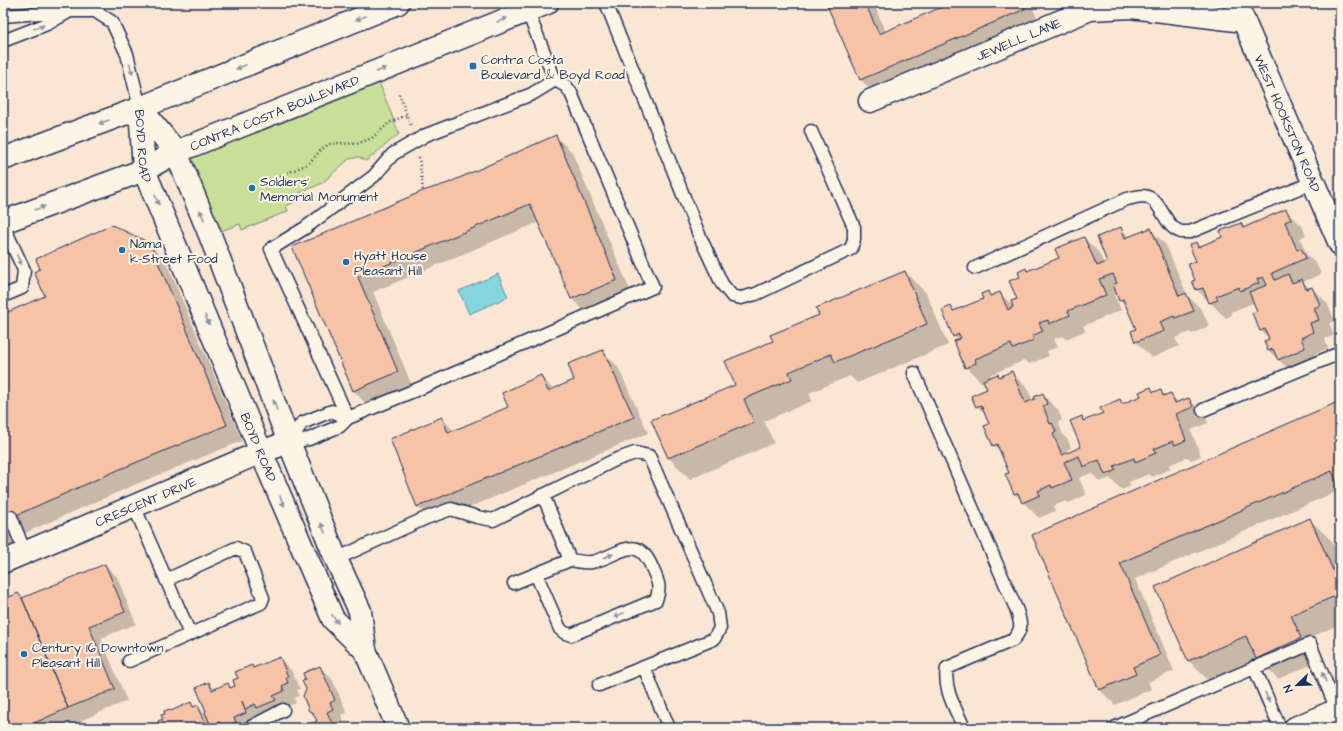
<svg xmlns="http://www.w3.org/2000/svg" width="1343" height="731" viewBox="0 0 1343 731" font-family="'Architects Daughter',sans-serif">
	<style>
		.green { fill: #c7df96; stroke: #71877a }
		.water { fill: #85d6de; stroke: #5b93ab }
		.shadow { fill: #0003 }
		.building { fill: #f6c3a6; stroke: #1b2f5e }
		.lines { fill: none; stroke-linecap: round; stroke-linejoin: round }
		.service-casing { stroke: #1b2f5e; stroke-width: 15 }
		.minor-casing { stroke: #1b2f5e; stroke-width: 25 }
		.tertiary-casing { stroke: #1b2f5e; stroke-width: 25 }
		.secondary-casing { stroke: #1b2f5e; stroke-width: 25 }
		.path { stroke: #1b2f5e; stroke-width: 2.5; stroke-dasharray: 1 3; stroke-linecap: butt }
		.service { stroke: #fcf5e5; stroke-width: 12 }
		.minor { stroke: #fcf5e5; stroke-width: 22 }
		.tertiary { stroke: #fcf5e5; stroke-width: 22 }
		.secondary { stroke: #fcf5e5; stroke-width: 22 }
		.oneway { fill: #8c92a2 }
		.poi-dot { fill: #1f6fb2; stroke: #fcf5e5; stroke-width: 1.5 }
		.labels { text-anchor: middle; stroke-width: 4; stroke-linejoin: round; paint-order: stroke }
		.street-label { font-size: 13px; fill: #1b2f5e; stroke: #fcf5e5 }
		.poi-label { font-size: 13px; fill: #1b2f5e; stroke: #fcf5e5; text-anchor: start }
	</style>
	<rect width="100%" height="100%" fill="#fae6d2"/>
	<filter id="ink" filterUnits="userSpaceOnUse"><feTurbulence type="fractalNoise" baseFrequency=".025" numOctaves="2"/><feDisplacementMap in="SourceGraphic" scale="8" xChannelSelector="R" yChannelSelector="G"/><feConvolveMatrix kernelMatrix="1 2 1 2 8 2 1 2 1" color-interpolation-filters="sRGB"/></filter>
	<g filter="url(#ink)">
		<path class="green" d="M375,72L399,134L366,161L359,157L349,159L322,183L294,196L297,201L286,206L288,211L242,230L240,224L210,235L176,152Z"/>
		<path class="water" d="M498,274L508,297L469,314L459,291Z"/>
		<path class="shadow" d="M827,3H873L886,32L954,3H1028L1033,9L1040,24L876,95L861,80Z
			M556,137L572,152L632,295L587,314L572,299L539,222L373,292L413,388L369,407L354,391L293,248L449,184Z
			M1286,210L1302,226L1306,235L1300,238L1307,255L1317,265L1321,274L1303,282L1310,289L1312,288L1327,303L1335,321L1329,323L1334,335L1325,339L1328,348L1315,354L1320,364L1295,375L1269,351L1265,341L1270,339L1260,330L1258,312L1253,303L1231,312L1232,315L1226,318L1197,290L1193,281L1196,280V243L1200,248L1224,237L1241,224L1245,228Z
			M1120,228L1130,237L1150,229L1166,245L1187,295L1202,310L1209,326L1192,334L1190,332L1175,338L1179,346L1152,358L1136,342L1132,332L1137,330L1128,308L1120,300L1117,294L1114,295L1121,310L1083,326L1085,331L1066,339L1062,336L1054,339L1058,347L1047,351L1049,356L1029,364L1025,360L990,375L991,378L998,375L1000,378L1012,373L1027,388L1033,401L1042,394L1058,410L1062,420L1058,422L1063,435L1068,440L1071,448L1067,450L1069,453L1082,448L1081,417L1085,421L1104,413L1120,400L1124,404L1142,397L1151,388L1155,393L1160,391L1166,396L1170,394L1179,403L1189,399L1204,414L1208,423L1191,430L1201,456L1191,460L1188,457L1169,465L1170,469L1152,477L1149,474L1129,482L1131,486L1122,490L1110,478L1100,482L1091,473L1079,478L1086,495L1069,503L1066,501L1053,506L1055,511L1039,518L1015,494L1010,473L1002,454L994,445L990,425L987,416L977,406L988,390L985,382L982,383L966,367L958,341L954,336L951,307L955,311L984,299L988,292L992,297L1000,293L1015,308L1018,299L1021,277L1026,269L1028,272L1060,259L1084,238L1099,253L1104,264L1109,263Z
			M149,244L165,260L242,441L134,485L27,532L15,538L13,549L3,554V315L46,297Z
			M905,272L926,293L948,345L857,383L850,376L809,393L812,401L764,421L774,443L690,479L669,458L737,385L774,342L821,315Z
			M602,351L618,367L648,433L434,522L418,507L442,418L454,431L509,408L540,376L554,390L575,381Z
			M1340,402V490L1135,579L1174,671L1148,682L1151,689L1115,705L1099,689L1033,535Z
			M1310,520L1332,541L1340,560V624L1312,637L1322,660L1278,679L1259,660L1210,682L1189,661L1157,588Z
			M105,565L117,577L136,624L101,638L127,701L82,720L83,724L74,728H3V601L23,599Z
			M279,658L291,670L300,689L297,690L299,696L294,698L296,703L284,708L250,728H214L209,723L211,728H162L164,720L172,712L190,703L194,708L197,706L208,717L209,683L215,690L228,684L232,689L236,687L239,678L251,666L254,669Z
			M320,667L332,679L347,713L341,715L344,722L338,724L340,728H305L318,722L316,716L310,710Z"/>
		<path class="building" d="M826,3H865L879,34L951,3H1023L1025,9L860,80Z
			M556,135L617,280L571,299L530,204L358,277L398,372L353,391L292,247L423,191L448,183Z
			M1286,209L1291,219L1285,222L1297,250L1301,248L1306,258L1272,273L1275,280L1288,274L1292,283L1302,279L1306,289L1312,287L1320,305L1314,308L1319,320L1310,323L1313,332L1301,338L1305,348L1278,360L1273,349L1268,351L1264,341L1269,339L1265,329L1260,331L1252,313L1257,311L1249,292L1267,285L1263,277L1257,279L1259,283L1240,291L1239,287L1216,296L1218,300L1209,303L1203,288L1196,290L1192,281L1195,280L1188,264L1196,261L1189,245L1196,242L1198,247L1222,237L1220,231L1241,223L1243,228Z
			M112,225L150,243L227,425L118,470L3,521V314L45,296L34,272L40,269L36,259Z
			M1121,227L1125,238L1151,228L1179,296L1186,293L1194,311L1175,318L1174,316L1160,322L1164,331L1135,342L1131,331L1136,329L1123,299L1119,301L1113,284L1117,283L1113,274L1099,279L1106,295L1068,311L1070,315L1049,324L1048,320L1039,323L1043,331L1032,336L1034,340L1013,349L1011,344L975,359L976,363L965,368L954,341L961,338L959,334L953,337L942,310L951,306L953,311L983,299L981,294L988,291L990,296L1000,292L1008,310L1013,307L1011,301L1017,299L1009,281L1020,277L1018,272L1026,268L1027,271L1059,258L1055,249L1084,237L1097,266L1107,262L1097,237Z
			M905,271L927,324L835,362L831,354L789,372L792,379L744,399L754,422L668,458L651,420L735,385L725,361L773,341L770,335L819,315L816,308Z
			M603,350L634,417L417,507L390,439L442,417L448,433L508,407L502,393L541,375L548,391L574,380L568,364Z
			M1012,371L1025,403L1035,399L1034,397L1043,393L1047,404L1043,406L1050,424L1052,423L1056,432L1053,434L1062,455L1081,447L1070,421L1082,416L1083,421L1103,413L1100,408L1120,399L1122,404L1141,396L1139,392L1151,387L1153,392L1161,390L1163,396L1171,393L1175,403L1189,398L1193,407L1176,414L1186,440L1175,445L1173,441L1154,449L1156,453L1135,462L1134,458L1114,466L1116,470L1105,475L1099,460L1083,467L1079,456L1064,462L1072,480L1052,488L1051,485L1038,491L1040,495L1022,503L1018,493L1014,494L1005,474L1009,473L997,444L993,446L984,426L989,424L981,405L976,407L971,396L987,389L983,380L998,374L999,377Z
			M1340,401V491L1332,471L1120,563L1160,655L1133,667L1136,674L1099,690L1032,535Z
			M1310,518L1340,586V594L1291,615L1301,638L1256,659L1246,636L1188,661L1155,587Z
			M105,564L125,612L89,626L115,689L68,708L22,598Z
			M18,593L22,598L68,708L23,728H3V600Z
			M280,657L288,677L286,678L288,683L282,686L284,691L273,696L276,700L257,708L255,704L245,709L242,701L246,713L234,718L236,722L222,728L219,722L211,726L205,712L206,711L196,688L209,682L212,690L228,683L230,688L235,686L233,680L238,678L235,672L252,665L253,668Z
			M320,666L335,700L330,703L333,709L327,712L334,728H302L317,721L313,713L309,711L303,696L306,689L302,681L305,680L303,673Z
			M191,702L193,707L198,705L206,726L201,728H161L158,721L163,719L161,715L165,714L164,711L170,709L171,711Z"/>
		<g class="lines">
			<g class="service-casing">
				<path id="service" d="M606,3L700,237L722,284L732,296L741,298L756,294L851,249L854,239V227L811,131
					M527,10L555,80L566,86L571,93L653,287L423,387L348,418L271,249L305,228L374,176L393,154L426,135L532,94L555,80
					M3,16L66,11
					M3,41L47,24L70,11H95L112,22L127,54L140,108
					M3,225L24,270L22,288L3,296
					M975,268L1127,199C1132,198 1138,196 1143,196C1162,197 1163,227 1181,232C1184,232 1187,232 1190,232L1314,182
					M914,373L1017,611C1021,625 1023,628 1013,640L947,668C943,690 956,709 964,728
					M1203,410L1340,353
					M332,411L348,418L340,426L309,439L289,442L302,423Z
					M134,506L190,634
					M11,517L25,553
					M336,559L426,518L451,509L477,517L493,520L615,460L635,453L649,456L718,613L720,628L714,639L599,685
					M536,574L560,629L565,633L571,635L656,600C661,588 658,581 653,570C637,530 620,556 592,562C585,563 577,561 570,560
					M514,583L570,560L543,495
					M129,661L261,603L263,598L245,552L236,548L166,580
					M644,667L669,728
					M1254,667L1280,728
					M249,728L283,710
					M1114,728L1310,644L1337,710"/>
			</g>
			<g class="minor-casing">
				<g id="minor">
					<path id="s1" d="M1236,3L1340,244"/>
					<path id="s2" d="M870,101L1090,9L1131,7L1244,21"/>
					<path id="s3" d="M3,562L261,452L289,442"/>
				</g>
			</g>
			<g class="tertiary-casing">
				<g id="tertiary">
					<path d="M140,108L176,152L210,235L289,442L336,559L360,611L365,650L398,728"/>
					<path id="s4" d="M140,108L144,170L261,452L333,619L365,650"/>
					<path d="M1295,728L1340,709"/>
				</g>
			</g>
			<g class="secondary-casing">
				<g id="secondary">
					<path d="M3,159L140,108L398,3"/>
					<path id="s5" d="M3,222L144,170L176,152L547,3"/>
				</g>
			</g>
			<path class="path" d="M399,94L411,126
				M419,157L423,191
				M280,176L308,164L322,149L329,144L338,143L357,144L372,138L389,123L407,115"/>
			<use href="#service" class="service"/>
			<use href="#minor" class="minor"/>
			<use href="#tertiary" class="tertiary"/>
			<use href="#secondary" class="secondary"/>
		</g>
		<defs><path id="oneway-solid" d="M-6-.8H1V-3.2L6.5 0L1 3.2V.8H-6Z"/></defs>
		<g class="oneway">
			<use href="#oneway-solid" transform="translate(361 18) rotate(158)"/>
			<use href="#oneway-solid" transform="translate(502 20) rotate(-22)"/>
			<use href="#oneway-solid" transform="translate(39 27) rotate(-21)"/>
			<use href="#oneway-solid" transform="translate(241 67) rotate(158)"/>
			<use href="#oneway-solid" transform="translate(131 69) rotate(77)"/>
			<use href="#oneway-solid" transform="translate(381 70) rotate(-22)"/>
			<use href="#oneway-solid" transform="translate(104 122) rotate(159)"/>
			<use href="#oneway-solid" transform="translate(157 200) rotate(68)"/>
			<use href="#oneway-solid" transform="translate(40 208) rotate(-20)"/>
			<use href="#oneway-solid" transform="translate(202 215) rotate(-112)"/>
			<use href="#oneway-solid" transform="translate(19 260) rotate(66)"/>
			<use href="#oneway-solid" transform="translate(207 320) rotate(67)"/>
			<use href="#oneway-solid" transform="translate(275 405) rotate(-111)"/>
			<use href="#oneway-solid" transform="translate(282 501) rotate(67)"/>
			<use href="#oneway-solid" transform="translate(323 528) rotate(-112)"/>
			<use href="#oneway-solid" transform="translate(608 556) rotate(-21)"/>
			<use href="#oneway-solid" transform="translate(619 615) rotate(157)"/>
			<use href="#oneway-solid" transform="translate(335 619) rotate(53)"/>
			<use href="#oneway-solid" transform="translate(1324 677) rotate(-112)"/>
			<use href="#oneway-solid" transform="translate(1267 697) rotate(68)"/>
		</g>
	</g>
	<g class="poi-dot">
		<rect x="469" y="62" width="8" height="8" rx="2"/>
		<circle cx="252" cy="188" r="4"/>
		<circle cx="122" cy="250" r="4"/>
		<circle cx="346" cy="262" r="4"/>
		<circle cx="24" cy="654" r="4"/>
	</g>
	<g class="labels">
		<g class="street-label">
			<text dy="5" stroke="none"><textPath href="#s2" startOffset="161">JEWELL LANE</textPath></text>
			<text dy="5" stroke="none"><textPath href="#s5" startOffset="293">CONTRA COSTA BOULEVARD</textPath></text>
			<text dy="5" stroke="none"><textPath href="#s1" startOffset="131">WEST HOOKSTON ROAD</textPath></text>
			<text dy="5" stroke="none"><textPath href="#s4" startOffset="38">BOYD ROAD</textPath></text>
			<text dy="5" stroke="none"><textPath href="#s4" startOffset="362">BOYD ROAD</textPath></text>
			<text dy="5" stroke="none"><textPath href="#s3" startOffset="155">CRESCENT DRIVE</textPath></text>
		</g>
		<g class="poi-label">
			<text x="481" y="64">Contra Costa<tspan x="481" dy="15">Boulevard &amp; Boyd Road</tspan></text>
			<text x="260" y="186">Soldiers'<tspan x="260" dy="15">Memorial Monument</tspan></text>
			<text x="130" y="248">Nama<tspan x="130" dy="15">k-Street Food</tspan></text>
			<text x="354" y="260">Hyatt House<tspan x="354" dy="15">Pleasant Hill</tspan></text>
			<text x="32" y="652">Century 16 Downtown<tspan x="32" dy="15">Pleasant Hill</tspan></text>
		</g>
	</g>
	<rect width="1343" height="731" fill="none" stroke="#fcf5e5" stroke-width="16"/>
	<rect x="8" y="8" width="1327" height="715" fill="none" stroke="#1b2f5e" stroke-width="1.5" filter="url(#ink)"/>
	<g transform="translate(1297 685) rotate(247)" stroke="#fcf5e5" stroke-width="3" paint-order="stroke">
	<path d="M0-3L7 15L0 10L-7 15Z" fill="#1b2f5e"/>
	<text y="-6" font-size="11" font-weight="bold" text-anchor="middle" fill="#1b2f5e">N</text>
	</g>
</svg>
